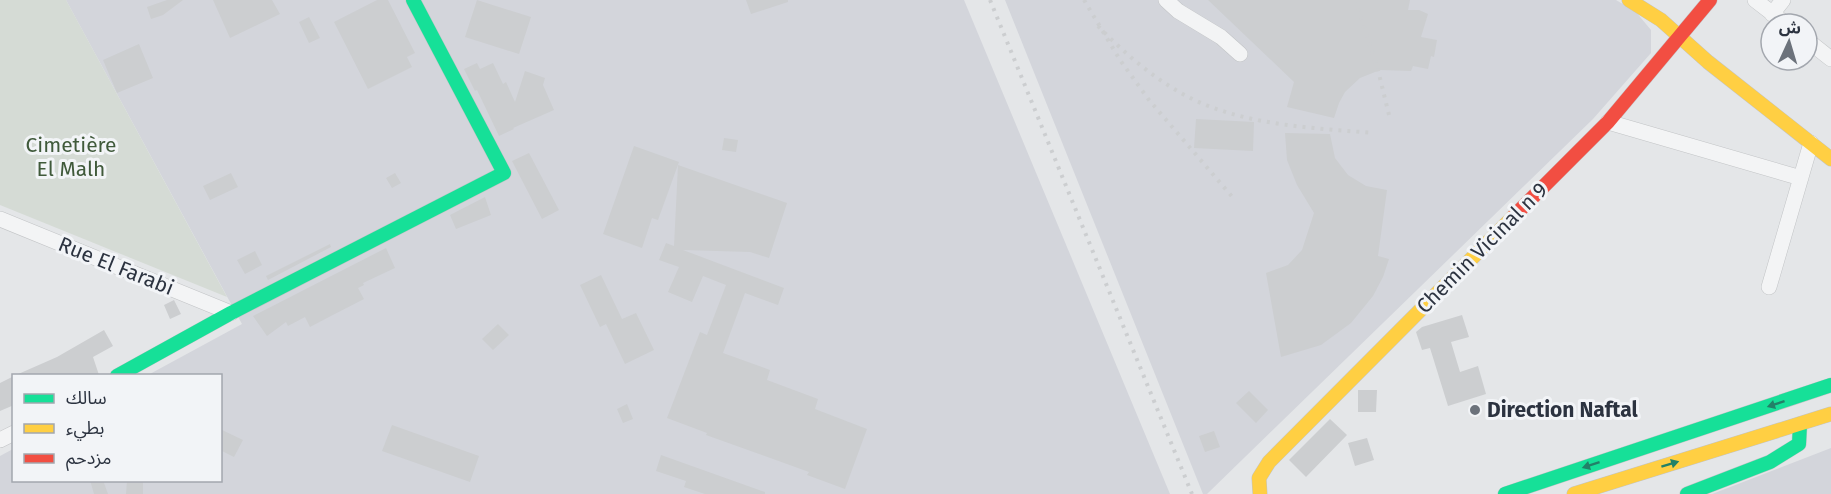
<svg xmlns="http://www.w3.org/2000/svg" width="1831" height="494" viewBox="0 0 1831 494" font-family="'Fira Sans','Noto Sans Arabic',sans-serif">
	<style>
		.built { fill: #d3d5db }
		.green { fill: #d5dbd5 }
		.building { fill: #ccced0 }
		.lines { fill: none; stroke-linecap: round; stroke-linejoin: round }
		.street-casing { stroke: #c2c4c6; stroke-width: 16 }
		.fast-casing { stroke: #c2c4c6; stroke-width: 15 }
		.slow-casing { stroke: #c2c4c6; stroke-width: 15 }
		.jam-casing { stroke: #c2c4c6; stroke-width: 15 }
		.street { stroke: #f3f4f5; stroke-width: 15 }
		.fast { stroke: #16e098; stroke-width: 14 }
		.slow { stroke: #ffcf43; stroke-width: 14 }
		.jam { stroke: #f24e42; stroke-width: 14 }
		.rail { stroke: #ccced0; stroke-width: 4; stroke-dasharray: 3 6; stroke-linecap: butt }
		.oneway { fill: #228168 }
		.poi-dot { fill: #6c727b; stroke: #f2f4f7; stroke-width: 2 }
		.labels { text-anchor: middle; stroke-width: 6; stroke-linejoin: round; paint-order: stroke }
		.park-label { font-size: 21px; fill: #405a3b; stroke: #f2f4f7 }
		.street-label { font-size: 21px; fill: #2c3340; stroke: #f2f4f7 }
		.poi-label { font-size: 21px; font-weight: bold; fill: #2c3340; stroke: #f2f4f7; text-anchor: start }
	</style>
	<rect width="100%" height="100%" fill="#e4e6e8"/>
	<path class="built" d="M66,0H964L1170,494H0V456L13,449L14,480H220V376L148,375L242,324Z
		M1005,0H1616L1636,12L1651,30V53L1593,119L1207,494H1203Z
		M1831,448V494H1712Z"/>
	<path class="green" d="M0,0H66L227,297L0,205Z"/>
	<path class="building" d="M167,0H183L163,15L151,19L147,7Z
		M213,0H272L280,14L230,38Z
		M377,0H388L415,53L407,57L412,67L368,89L334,22Z
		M477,0L531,17L519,54L465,37Z
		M746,0H788V2L751,14Z
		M1208,0H1410L1408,10H1419L1428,14L1421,37L1437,40L1434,57L1431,56L1428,69L1413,66L1411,71L1380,70L1360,78L1345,92L1339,103L1334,118L1287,107L1294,82Z
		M309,17L320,38L309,43L299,22Z
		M139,44L153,78L117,93L103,60Z
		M477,63L480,69L493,63L503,84L506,82L515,102L525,71L545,78L543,85L554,110L513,128L514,129L499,136L477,90L475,91L464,69Z
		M1196,119L1254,122L1253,151L1194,148Z
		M1285,133L1330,134L1335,158L1348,175L1366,186L1387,190L1378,256L1389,259L1383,277L1373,296L1351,323L1321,345L1281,357L1266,273L1288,265L1302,250L1314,213L1297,185L1287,160Z
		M724,138L738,140L736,152L722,150Z
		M634,146L679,162L658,220L652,218L642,248L603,234Z
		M529,153L559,210L542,219L512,161Z
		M678,165L787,203L769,258L750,252L683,250L784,288L778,305L745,293L723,353L770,370L767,380L818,399L815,409L867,429L845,489L807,475L809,472L706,435L707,433L667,418L700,332L707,335L726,285L703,276L692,302L668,292L679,267L659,260L666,243L674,246Z
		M231,173L238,187L210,200L203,186Z
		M395,173L401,183L392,188L386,178Z
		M485,197L491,215L456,229L450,215Z
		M330,244L331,247L268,280L266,276Z
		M386,248L395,268L363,283L364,285L358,288L364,299L329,317L310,327L305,317L288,326L286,322L267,336L253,316Z
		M255,251L262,265L245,274L237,260Z
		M601,275L622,319L636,313L654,350L625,364L606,324L600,327L580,285Z
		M174,300L181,314L170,319L164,305Z
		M1462,315L1469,337L1451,342L1460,372L1478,366L1486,394L1448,406L1430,348L1422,350L1416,332L1422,327Z
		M498,324L509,335L493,350L482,339Z
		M104,330L113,346L93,357L99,375H16L57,357Z
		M14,376V405L0,411V383Z
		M1358,390H1377L1376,412H1358Z
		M1249,391L1268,410L1256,423L1236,403Z
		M627,404L633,419L623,423L617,409Z
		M1330,419L1347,435L1306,477L1289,460Z
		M392,425L479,456L470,482L382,451Z
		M220,429L243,440L234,457L220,450Z
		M1214,431L1220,447L1205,452L1199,436Z
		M1367,438L1374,460L1355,466L1348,443Z
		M661,455L765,492V494H705L684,487L686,481L656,471Z
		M90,480H103L108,494H94Z
		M127,480H143V494H126Z"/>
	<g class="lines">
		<g class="street-casing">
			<path id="street" d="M1166,0L1178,11L1221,37L1240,54
				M1755,0L1786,24
				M1772,14L1783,0
				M1807,40L1831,59
				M1608,122L1801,178
				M0,219L231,313
				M1769,287L1811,143
				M0,440L14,433"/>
		</g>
		<g class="fast-casing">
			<path id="fast" d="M117,376L231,313L504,173L413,0
				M1505,494L1831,385
				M1687,494L1770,462L1799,444L1800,424"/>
		</g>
		<g class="slow-casing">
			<path id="slow" d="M1629,0L1661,20L1708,62L1831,159
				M1260,494L1259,478L1269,462L1514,216
				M1574,494L1831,414"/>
		</g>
		<g class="jam-casing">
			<path id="jam" d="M1514,216L1608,122L1710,0"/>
		</g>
		<use href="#street" class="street"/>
		<use href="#fast" class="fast"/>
		<use href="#slow" class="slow"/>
		<use href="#jam" class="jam"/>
		<path class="rail" d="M990,0L1192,494
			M1084,0L1120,60L1149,100L1235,200
			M1355,0L1378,70L1389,115
			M1098,26C1127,56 1162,86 1201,103C1255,126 1315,128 1373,133"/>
	</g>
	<defs><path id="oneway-solid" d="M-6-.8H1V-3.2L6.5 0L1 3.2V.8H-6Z" transform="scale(1.5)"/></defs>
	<g class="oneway">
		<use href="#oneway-solid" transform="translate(1776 404) rotate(162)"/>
		<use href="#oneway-solid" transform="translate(1670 464) rotate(-17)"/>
		<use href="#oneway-solid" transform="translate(1591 465) rotate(162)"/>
	</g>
	<circle class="poi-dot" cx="1475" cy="410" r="6"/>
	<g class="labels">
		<g class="park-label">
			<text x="71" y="152">Cimetière<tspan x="71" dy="24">El Malh</tspan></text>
		</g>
		<g class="street-label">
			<text transform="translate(1482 248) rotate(-45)" y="7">Chemin Vicinal n 9</text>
			<text transform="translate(116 266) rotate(22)" y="7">Rue El Farabi</text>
		</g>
		<g class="poi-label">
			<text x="1487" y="417">Direction Naftal</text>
		</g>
	</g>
	<rect x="12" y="374" width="210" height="108" fill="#f2f4f7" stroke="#a3a7ae" stroke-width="1.5"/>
	<rect x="24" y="394" width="30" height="9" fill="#16e098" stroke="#a3a7ae" stroke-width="1.5"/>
	<text x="66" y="404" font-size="18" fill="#2c3340">سالك</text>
	<rect x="24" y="424" width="30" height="9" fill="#ffcf43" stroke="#a3a7ae" stroke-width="1.5"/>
	<text x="66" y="434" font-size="18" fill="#2c3340">بطيء</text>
	<rect x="24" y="454" width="30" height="9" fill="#f24e42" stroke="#a3a7ae" stroke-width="1.5"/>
	<text x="66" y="464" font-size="18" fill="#2c3340">مزدحم</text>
	<g transform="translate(1789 42) rotate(4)"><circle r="28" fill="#f2f4f7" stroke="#a3a7ae" stroke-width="1.5"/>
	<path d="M0-4.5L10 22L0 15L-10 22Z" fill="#6c727b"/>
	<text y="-9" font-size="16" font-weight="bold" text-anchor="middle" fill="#2c3340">ش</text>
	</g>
</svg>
